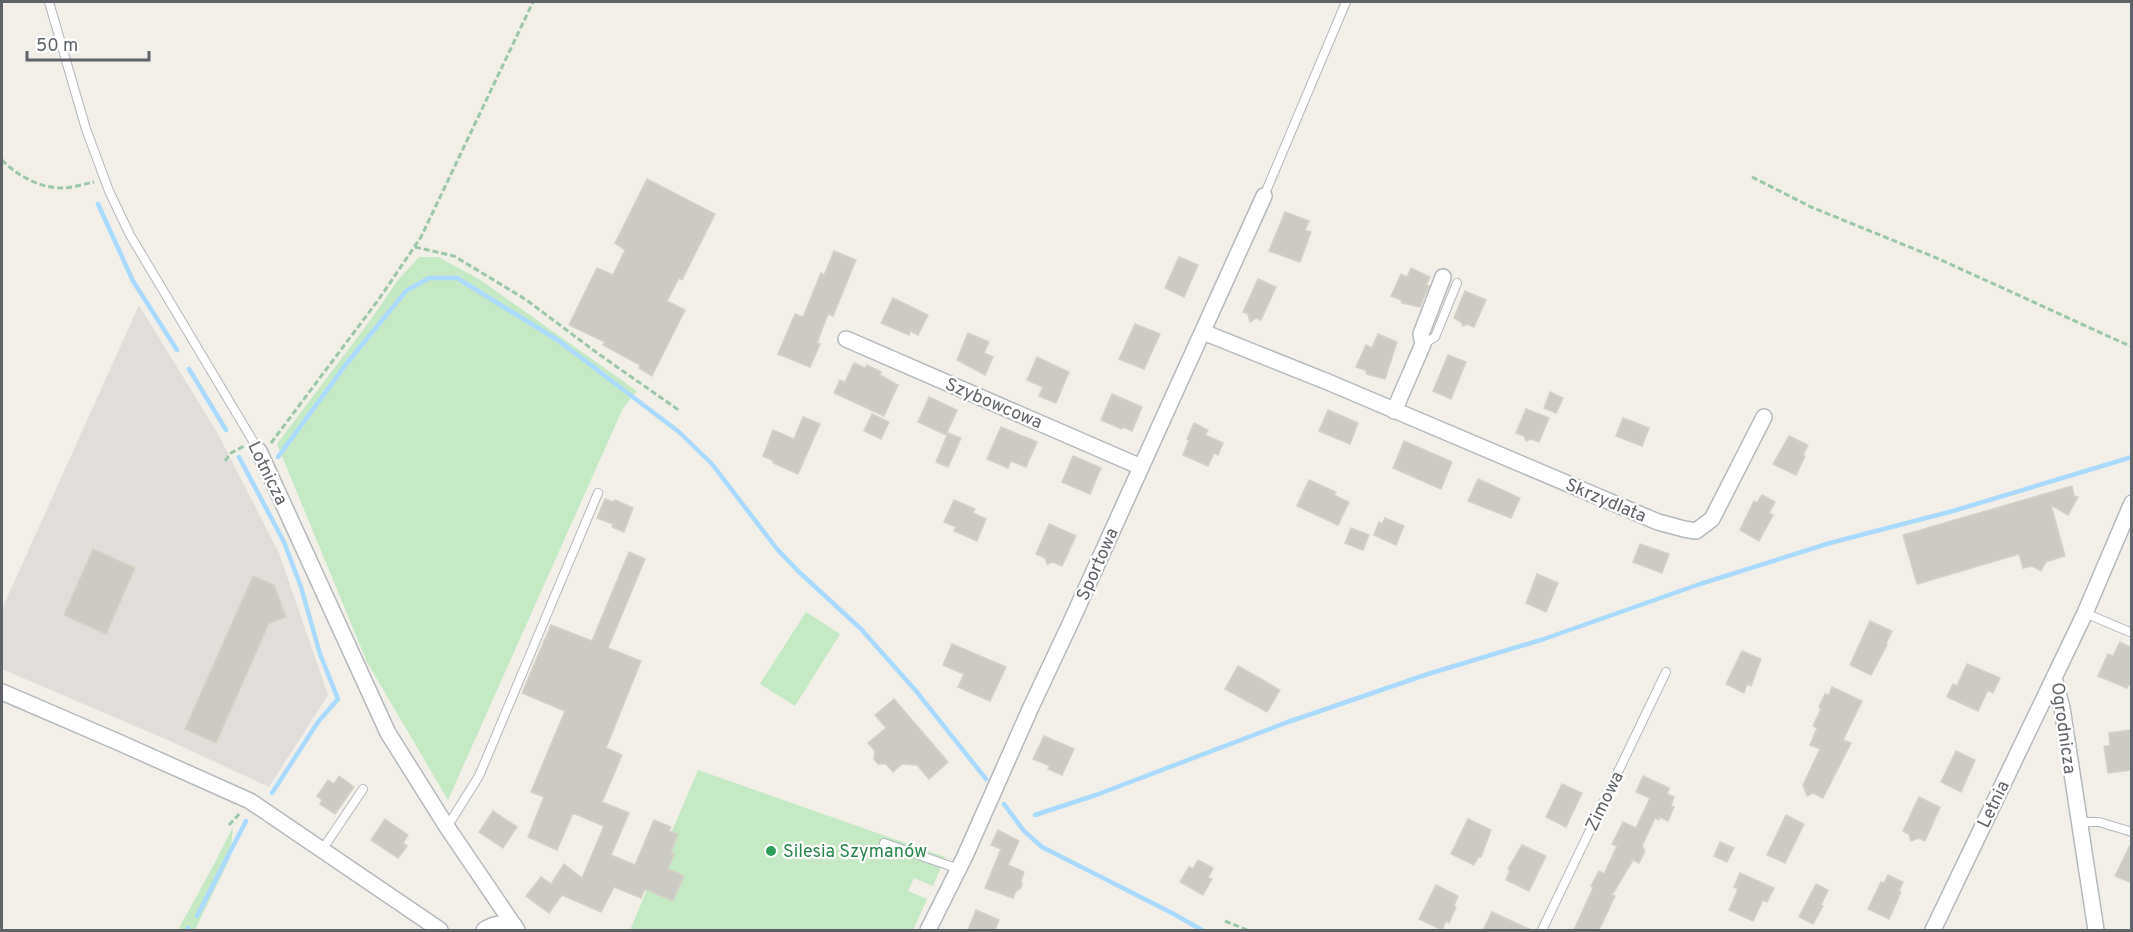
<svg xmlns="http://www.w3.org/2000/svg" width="2133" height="932" viewBox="0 0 2133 932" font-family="Overpass,sans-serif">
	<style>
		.industrial { fill: #e0deda }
		.green { fill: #c5e8c5 }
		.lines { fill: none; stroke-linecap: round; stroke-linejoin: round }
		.stream { stroke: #aadaff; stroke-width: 4.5 }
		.building { fill: #cccac5; stroke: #d6d1c6; stroke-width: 1.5 }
		.service-casing { stroke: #b5b8bc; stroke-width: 10 }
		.minor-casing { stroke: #b5b8bc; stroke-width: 18 }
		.path { stroke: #9cc7a9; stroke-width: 3; stroke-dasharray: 6 3; stroke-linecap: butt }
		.service { stroke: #fff; stroke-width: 8 }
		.minor { stroke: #fff; stroke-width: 15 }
		.leisure-dot { fill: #2e9e5b; stroke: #fff; stroke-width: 2 }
		.labels { text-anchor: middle; stroke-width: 4.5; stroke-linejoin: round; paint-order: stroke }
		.street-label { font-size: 18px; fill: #5f6368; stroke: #fff }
		.leisure-label { font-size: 18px; fill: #27864d; stroke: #fff; text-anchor: start }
	</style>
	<rect width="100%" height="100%" fill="#f1efe8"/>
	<path class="industrial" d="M139,305L218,434L279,553L328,695L269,787L170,741L2,669V609Z"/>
	<path class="green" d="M419,257H438L479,279L637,391L623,408L448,800L367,662L277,444L369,322L398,280Z
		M806,612L840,634L795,706L760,684Z
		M698,770L945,857L933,886L914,878L908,891L927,899L913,930H630Z
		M233,827L230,858L195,930H178L212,868Z"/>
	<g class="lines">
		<path class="stream" d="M98,204L133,281L177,350
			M189,369L226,430
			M239,457L284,542L301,587L320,654L338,699L318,722L272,793
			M278,457L347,363L406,291L429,278H457L559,341L679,432L712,464L777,549L798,571L861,629L916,691L986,779
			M1004,804L1024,831L1042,847L1172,913L1202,930
			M1035,815L1096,795L1288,722L1428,674L1544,639L1700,584L1830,543L1953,511L2132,457
			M197,916L246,821
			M187,930L188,928"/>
	</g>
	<path class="building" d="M647,179L715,214L682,280L679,278L667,301L685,310L652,376L639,368L640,365L603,345L605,342L569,325L597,268L613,275L625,250L615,243Z
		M1285,212L1309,221L1305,230L1311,232L1300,262L1269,251Z
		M834,251L856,260L833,316L828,314L817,343L820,344L810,367L778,354L795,314L803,317L821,273L824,275Z
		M1179,257L1198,265L1184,297L1165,288Z
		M1411,268L1430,277L1426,285L1429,286L1420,307L1402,303L1401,300L1391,296L1401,274L1407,277Z
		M1258,279L1276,287L1261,320L1256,318L1250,322L1248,314L1243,312Z
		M1465,291L1486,300L1474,327L1467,324L1463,326L1461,322L1454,318Z
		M893,298L928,315L918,335L910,331L909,335L881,323Z
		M1135,324L1160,334L1144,369L1119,359Z
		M968,333L989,342L984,353L993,357L985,375L957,360Z
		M1378,334L1397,342L1385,379L1367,374L1365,370L1356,367L1366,345L1372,348Z
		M1448,355L1466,362L1451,399L1433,391Z
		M1037,357L1069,372L1056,403L1039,396L1043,387L1027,380Z
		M854,363L865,368L867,365L881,372L880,375L898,385L884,416L834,393L840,380L845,382Z
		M1550,392L1563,398L1556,413L1544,408Z
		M1112,394L1142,407L1132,431L1123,427L1122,429L1101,420Z
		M929,397L957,410L946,435L918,422Z
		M1526,409L1549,418L1539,442L1531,439L1526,441L1524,436L1516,433Z
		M1328,410L1358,423L1350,444L1319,431Z
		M872,414L889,422L881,439L864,431Z
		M803,417L820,424L798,474L773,463L774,461L763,456L773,430L794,439Z
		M1623,418L1649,428L1642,446L1616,436Z
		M1194,423L1208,430L1205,435L1223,443L1218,455L1214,453L1208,466L1183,455L1189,440L1187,439Z
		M1001,427L1037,442L1026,467L1011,461L1008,468L987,459Z
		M948,433L961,438L948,467L936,462Z
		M1789,436L1808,445L1803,455L1805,456L1796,475L1773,464Z
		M1404,441L1452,462L1441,489L1393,468Z
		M1073,456L1101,468L1090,494L1062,482Z
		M1478,479L1520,498L1511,518L1468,501Z
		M1309,480L1336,492L1334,495L1349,502L1338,525L1297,506Z
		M2072,486L2074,496L2078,497L2068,515L2051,505L2065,556L2046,562L2041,571L2032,566L2023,568L2019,554L1917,584L1903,535Z
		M1762,495L1775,502L1769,513L1773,515L1759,541L1740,530L1754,501L1757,503Z
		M605,499L613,502L615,500L633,508L624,532L612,527L613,524L597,518Z
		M954,500L975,509L973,513L986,519L977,541L954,531L956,527L944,522Z
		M1385,518L1404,526L1396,545L1374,535L1379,522L1382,524Z
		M1049,524L1076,536L1062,566L1053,562L1047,564L1045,558L1036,554Z
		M1351,528L1369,535L1363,550L1345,543Z
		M1640,544L1669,554L1662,573L1633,562Z
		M93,549L135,568L106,634L64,615Z
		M629,552L645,559L608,648L641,661L606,748L622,755L602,802L629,813L611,855L635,865L654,820L671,827L669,831L678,834L671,853L674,854L668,869L684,876L673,901L645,889L641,898L614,887L601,912L562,895L549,913L526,896L541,877L551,884L564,864L582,878L604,826L573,813L557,850L528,837L544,797L531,792L565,711L522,693L551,625L592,641Z
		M1537,574L1558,583L1546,612L1526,603Z
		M253,576L274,585L286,617L269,623L216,743L185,729Z
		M1870,621L1892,631L1886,644L1887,645L1871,675L1850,665Z
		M2120,642L2132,648V679L2127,688L2098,676L2108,654L2113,656Z
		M952,644L1006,667L990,701L958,687L964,674L943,665Z
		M1742,651L1761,659L1751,686L1747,684L1744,693L1726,684Z
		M1967,664L2000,678L1993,693L1988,690L1978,711L1947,697L1953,684L1957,686Z
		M1238,666L1280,690L1267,712L1225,689Z
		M1832,687L1862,701L1843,740L1851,743L1823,798L1813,793L1807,796L1803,785L1820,749L1810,745L1817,728L1813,726L1821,709L1819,707L1825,694L1829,695Z
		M894,699L948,762L929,779L917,765L902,764L893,772L886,764H878L874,759L875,751L868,743L886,728L875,715Z
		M2130,730L2132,770L2108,773L2104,746H2110L2109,733Z
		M1044,736L1074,749L1062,775L1048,769L1050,766L1033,759Z
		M1956,751L1975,760L1961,792L1941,782Z
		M339,776L354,787L335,814L320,804L322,800L317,796L328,780L334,784Z
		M1643,776L1669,788L1667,794L1674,797L1671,806L1674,807L1668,821L1660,817L1659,820L1655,818L1642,846L1645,851L1639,863L1633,860L1612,895L1615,896L1599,930H1574L1593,888L1591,886L1599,871L1604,874L1617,846L1612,844L1623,822L1636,828L1650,798L1636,792Z
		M1562,784L1582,793L1566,827L1546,817Z
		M1919,797L1940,807L1925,841L1919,838L1911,841L1909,834L1903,831Z
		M493,811L517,827L503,848L479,832Z
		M1786,815L1804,824L1785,863L1767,855Z
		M385,819L408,835L403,843L407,846L398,858L371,840Z
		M1468,819L1491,830L1481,857L1479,856L1474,865L1451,854Z
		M998,830L1019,841L1008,865L1024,872L1021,881L1022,885L1020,889L1016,891L1013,898L985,888L1001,849L991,845Z
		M2132,841V883L2115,876Z
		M1720,842L1734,848L1727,862L1714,856Z
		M1522,845L1546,856L1529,891L1506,880L1510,870L1508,869Z
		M1198,860L1213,868L1208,878L1212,879L1203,895L1180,882L1189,867L1193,869Z
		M1740,873L1774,888L1767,902L1763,900L1753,921L1729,910L1738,889L1734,887Z
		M1888,875L1903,882L1899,891L1901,892L1889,919L1868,909L1881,882L1884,883Z
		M1816,884L1828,890L1821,905L1823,906L1813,924L1799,917Z
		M1436,885L1458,896L1454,906L1456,907L1449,923L1446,921L1442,930L1419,919Z
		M976,910L999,920L995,930H968Z
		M1492,912L1531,930H1483Z"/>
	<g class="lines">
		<g class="service-casing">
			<path id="service" d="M49,2L86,129L109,191L130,235L259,451
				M1264,196L1346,2
				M1423,344L1435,337L1457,283
				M2085,613L2132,633
				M2078,822H2099L2132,832
				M447,827L479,776L598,493
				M884,843L959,869
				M322,850L363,789
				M1542,930L1666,672"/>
		</g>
		<g class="minor-casing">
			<path id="minor" d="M1203,332L1328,382L1658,522L1684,529L1696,531L1712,519L1764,417
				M846,339L1141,467
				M1394,411L1423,344L1421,334L1443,277
				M259,451L388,733L447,827L517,930
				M2054,678L2062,708L2096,930
				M2,692L118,742L250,801L440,930
				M484,930C494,923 502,923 514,925
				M928,930L965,856L1031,707L1070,624L1264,196
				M1933,930L2085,613L2132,503"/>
		</g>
		<path class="path" d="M2,160C16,175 40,188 61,188C72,188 84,184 94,182
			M1752,177L1811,207L1939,259L2132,347
			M415,247L454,256L525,299L600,355L680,411
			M271,443L379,299L421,237L533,2
			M225,461L231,453L244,446
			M229,825L241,812
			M1225,921L1247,930"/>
		<use href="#service" class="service"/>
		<use href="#minor" class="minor"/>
	</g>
	<circle class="leisure-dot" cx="771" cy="851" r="6"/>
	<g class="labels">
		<g class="street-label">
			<text transform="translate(994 403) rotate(23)" y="6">Szybowcowa</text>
			<text transform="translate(268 473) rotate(64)" y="6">Lotnicza</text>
			<text transform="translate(1606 500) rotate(23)" y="6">Skrzydlata</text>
			<text transform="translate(1097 564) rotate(-66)" y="6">Sportowa</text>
			<text transform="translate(2064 728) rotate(82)" y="6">Ogrodnicza</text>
			<text transform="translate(1604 801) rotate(-64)" y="6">Zimowa</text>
			<text transform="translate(1993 804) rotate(-64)" y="6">Letnia</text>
		</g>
		<g class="leisure-label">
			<text x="783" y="857">Silesia Szymanów</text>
		</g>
	</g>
	<rect width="2133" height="932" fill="none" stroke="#5f6368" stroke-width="6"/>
	<path d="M27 51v9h122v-9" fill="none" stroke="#5f6368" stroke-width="3"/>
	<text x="36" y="51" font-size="18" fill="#5f6368" stroke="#ffffff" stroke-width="4.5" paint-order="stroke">50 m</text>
</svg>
